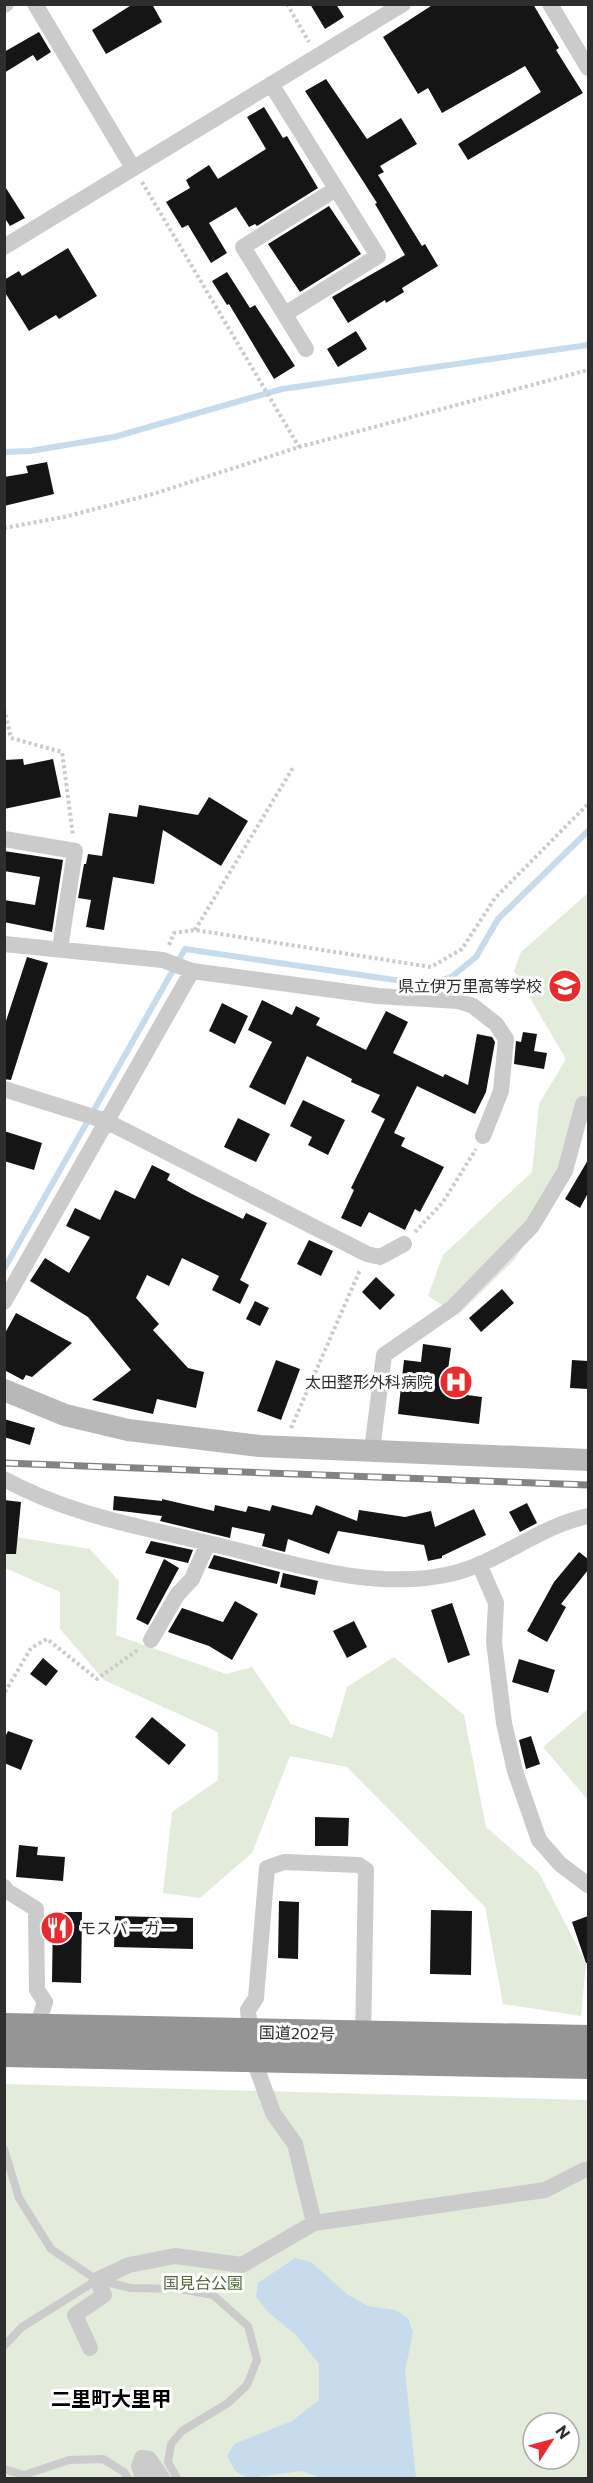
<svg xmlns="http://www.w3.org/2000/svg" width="593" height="2483" viewBox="0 0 593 2483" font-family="Commissioner,'Noto Sans JP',sans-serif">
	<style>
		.green { fill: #e3ecdb; fill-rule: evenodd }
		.water { fill: #c6dbec }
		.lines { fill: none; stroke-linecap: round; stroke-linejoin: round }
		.stream { stroke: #c6dbec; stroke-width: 6 }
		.building { fill: #151515 }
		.path { stroke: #cbcbcb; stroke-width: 4; stroke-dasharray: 3 3; stroke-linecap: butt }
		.lane { stroke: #cbcbcb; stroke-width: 8 }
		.street { stroke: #cbcbcb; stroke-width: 16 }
		.secondary { stroke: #b8b8b8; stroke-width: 22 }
		.highway { stroke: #959595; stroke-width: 28 }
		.rail-casing { stroke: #838383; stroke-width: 7 }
		.rail { stroke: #fff; stroke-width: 4.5; stroke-dasharray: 14; stroke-linecap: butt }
		.labels { text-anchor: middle; stroke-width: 6; stroke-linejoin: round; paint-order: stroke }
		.poi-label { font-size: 16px; fill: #2e2e2e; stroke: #fff; text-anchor: end }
		.street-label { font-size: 16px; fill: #2e2e2e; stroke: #fff }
		.park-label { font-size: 16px; fill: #4e6a3a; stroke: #fff }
		.quarter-label { font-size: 20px; font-weight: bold; fill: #000; stroke: #fff }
	</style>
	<rect width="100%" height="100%" fill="#fff"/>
	<path class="green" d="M588,893V1105L570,1177L514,1260L458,1315L428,1296L443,1255L532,1172L539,1104L566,1059L514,971L521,952Z
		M4,1535L90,1549L119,1581L116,1635L226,1674L252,1667L291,1724L332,1738L347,1687L394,1657L464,1715L486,1827L539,1873L586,1963L581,2016L503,2004L485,1907L347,1767L290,1756L252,1853L200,1898L163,1893L172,1812L218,1780V1732L104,1680L60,1629V1592L5,1568Z
		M588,1709V1800L543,1747Z
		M5,2084L588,2100V2478H5ZM533,2423H569V2459H533Z"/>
	<path class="water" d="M295,2258L311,2262L348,2295L368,2306L395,2310L408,2318L413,2332L405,2371L416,2478H321L302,2471L249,2478L236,2472L227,2456L234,2444L292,2421L319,2400V2364L295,2334L268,2312L256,2297L258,2283Z"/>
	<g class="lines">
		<path class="stream" d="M4,452L30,451L114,437L282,389L588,345
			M4,1269L185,949L422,984L450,978L476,957L498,919L588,831"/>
	</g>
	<path class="building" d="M133,4H152L162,22L106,54L92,30Z
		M310,4H336L344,17L325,29Z
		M434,4H533L559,48L556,50L583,93L468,160L458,144L541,92L525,66L442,113L428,88L418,94L383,37Z
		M39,32L51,52L37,61L33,55L4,73V52Z
		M326,79L367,139L401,118L417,144L380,166L384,172L378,175L422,246L425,244L438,266L402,288L404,292L386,303L385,300L348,323L332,297L405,255L375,204L377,203L370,192L305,91Z
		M264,107L283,138L287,136L318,188L257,226L255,224L249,227L236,207L209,223L227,253L211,263L188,225L182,228L166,202L190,188L186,180L209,165L218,179L266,149L247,117Z
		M4,185L25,218L10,226L4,217Z
		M329,206L361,254L300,292L268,244Z
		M68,248L97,296L59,319L56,315L29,331L4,291V280L19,271L22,276Z
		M227,272L250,308L255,305L295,366L274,379L229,304L227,305L212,281Z
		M356,331L367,349L338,367L327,349Z
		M47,462L54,494L4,506V477L28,473L26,466Z
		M23,759L24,765L53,759L61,797L4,809V760Z
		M209,797L248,821L221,866L163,830L154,884L113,877L104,930L86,927L91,900L78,898L84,864H86L88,854L102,856L109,813L137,817L139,805L198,815Z
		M4,851L63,860L52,932L4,922V900L35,905L40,877L4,871Z
		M27,957L48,963L11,1080L4,1079V1027Z
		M262,1000L292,1015L296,1006L320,1018L316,1025L366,1050L386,1011L408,1022L393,1053L443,1077L445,1074L468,1085L477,1034L492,1037L495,1042L486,1092L475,1114L417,1086L394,1133L405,1138L401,1146L444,1167L420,1212L415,1209L405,1230L369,1212L361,1227L341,1218L354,1190L351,1188L385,1119L371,1112L380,1095L351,1082L352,1079L307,1056L285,1105L249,1087L272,1042L248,1030Z
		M222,1003L248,1016L235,1044L209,1031Z
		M523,1032L537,1034L534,1051L547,1053L544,1069L514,1064L516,1041L521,1042Z
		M303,1100L345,1120L328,1155L308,1145L312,1137L290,1126Z
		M238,1118L270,1134L256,1162L224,1147Z
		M4,1131L42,1143L34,1170L4,1161Z
		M588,1160V1193L580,1208L565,1199Z
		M152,1165L170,1174L167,1180L192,1194L243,1219L246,1213L267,1223L240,1280L249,1285L240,1304L212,1290L219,1276L182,1258L169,1286L147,1275L136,1298L159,1324L153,1330L188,1368L204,1372L196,1408L157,1399L153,1414L92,1400L131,1370L88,1317L30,1281L45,1258L69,1273L90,1237L66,1226L75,1208L100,1220L115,1190L135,1199Z
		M309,1240L333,1251L321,1276L297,1264Z
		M376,1277L395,1295L380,1310L362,1292Z
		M502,1289L514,1303L481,1332L469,1318Z
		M255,1301L269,1308L260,1326L246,1319Z
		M16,1313L72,1343L32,1377L26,1375L23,1380L4,1370V1335Z
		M423,1344L451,1348L445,1392L482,1397L479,1424L398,1414L404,1360L421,1362Z
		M276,1360L300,1369L281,1420L257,1411Z
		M572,1360L588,1361V1389L570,1388Z
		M4,1419L35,1428L30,1445L4,1437Z
		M114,1496L162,1501V1499L214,1511L215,1505L246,1512L248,1506L270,1511L272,1505L312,1515L316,1505L357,1521L359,1510L405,1517L431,1511L435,1527L474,1509L486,1535L442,1556V1558L428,1561L424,1545L338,1531L329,1554L288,1539L285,1552L262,1546L265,1534L232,1527L230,1538L160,1521L162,1516L113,1510Z
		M4,1500L21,1502L16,1554H4Z
		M527,1503L537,1523L520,1532L509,1512Z
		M151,1541L193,1550L188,1563L145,1553Z
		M579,1552L588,1559V1570L561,1604L566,1607L547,1642L527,1631L554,1582Z
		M214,1555L280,1572L277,1584L208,1568Z
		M164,1559L179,1568L148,1625L136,1619Z
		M283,1573L318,1581L315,1595L280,1587Z
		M235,1601L258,1614L232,1660L209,1646L168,1632L182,1608L223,1622Z
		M452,1603L470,1655L448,1663L431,1610Z
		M354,1621L367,1647L347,1658L333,1631Z
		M43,1658L58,1671L46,1686L30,1674Z
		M519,1659L555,1670L548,1693L512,1682Z
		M152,1717L186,1745L169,1765L135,1737Z
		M8,1731L33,1740L21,1770L4,1763V1739Z
		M531,1736L540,1764L526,1769L519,1740Z
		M315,1817L349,1818L348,1846H315Z
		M19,1845L38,1847L37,1855L65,1857L63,1881L16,1877Z
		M279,1901L299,1902L298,1959L278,1958Z
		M431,1910L472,1911L471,1975L430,1974Z
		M53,1912H82L81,1983L52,1982Z
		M115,1916L193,1918V1949L114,1947Z
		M588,1916V1963H586L572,1922Z"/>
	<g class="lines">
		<path class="path" d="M287,4L309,42
			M142,182L299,447
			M4,528L64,517L153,494L299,447L588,370
			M4,709L11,738L62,752L73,835
			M195,930L294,766
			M169,945L174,933L195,930L431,967L462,949L495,898L588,804
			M415,1232L443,1202L476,1149
			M291,1428L360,1270
			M4,1698L5,1692L31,1648L47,1639L97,1679L139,1649"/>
		<path class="lane" d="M4,2149L19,2198L51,2249L97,2280L131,2288L180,2289L213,2295L248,2326L257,2360L247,2385L228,2403L182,2431L171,2444L168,2462L177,2478
			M4,2346L22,2327L97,2280
			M4,2469L24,2475L69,2460L103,2459L124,2472L128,2478"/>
		<path class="street" d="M35,4L133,168
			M550,4L588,68
			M4,5L6,4
			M271,84L378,256L285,314
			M4,247L403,4
			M306,349L243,247L336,189
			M4,839L75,851L60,949
			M4,944L163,960L192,971L378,996L458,1001L473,1006L496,1024L506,1039L501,1091L483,1136
			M4,1089L106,1121L367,1254L380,1257L404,1244
			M4,1302L192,971
			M372,1450L384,1355L452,1308L532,1226L565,1171L583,1104
			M4,1479C70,1515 137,1526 208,1543C286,1561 369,1592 450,1574C499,1563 539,1526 588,1516
			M479,1564L496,1603L494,1642L504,1723L515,1771L539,1840L560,1864L588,1885
			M151,1640L177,1595L192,1579L208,1543
			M4,1887L7,1891L36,1909L37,1990L45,2002L37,2027
			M314,2223L295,2144L273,2113L253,2058L248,2010L256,1998L267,1868L284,1862L359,1865L366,1870L363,2042
			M90,2348L75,2315L104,2295L97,2280L129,2265L175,2256L242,2265L314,2223L545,2190L584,2170H588
			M143,2478L139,2466L142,2458L149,2459L162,2478"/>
		<path class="secondary" d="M4,1390L65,1415L128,1430L259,1446L588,1460"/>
		<path class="highway" d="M4,2027L588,2039
			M4,2053L588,2065"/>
		<g class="rail-casing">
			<path id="rail" d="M4,1463L588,1485"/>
		</g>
		<use href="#rail" class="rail"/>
	</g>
	<defs>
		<g id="school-disc" transform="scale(1.725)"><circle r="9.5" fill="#e92b2e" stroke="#fff"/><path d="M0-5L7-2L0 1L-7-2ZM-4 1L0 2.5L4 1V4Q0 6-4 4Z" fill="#fff"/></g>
		<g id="hospital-disc" transform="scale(1.725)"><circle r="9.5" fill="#e92b2e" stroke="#fff"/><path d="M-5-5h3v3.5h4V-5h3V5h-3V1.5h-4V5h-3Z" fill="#fff"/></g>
		<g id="restaurant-disc" transform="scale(1.725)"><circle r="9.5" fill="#e92b2e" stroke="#fff"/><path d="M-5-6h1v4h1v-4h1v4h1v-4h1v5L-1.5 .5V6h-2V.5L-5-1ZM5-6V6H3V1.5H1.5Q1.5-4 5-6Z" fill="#fff"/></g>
	</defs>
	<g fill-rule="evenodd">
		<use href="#school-disc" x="565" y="986"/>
		<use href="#hospital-disc" x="456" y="1382"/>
		<use href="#restaurant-disc" x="57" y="1928"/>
	</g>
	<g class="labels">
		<g class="poi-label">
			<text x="542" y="992">県立伊万里高等学校</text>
			<text x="433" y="1388">太田整形外科病院</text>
			<text x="80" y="1934" text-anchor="start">モスバーガー</text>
		</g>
		<g class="street-label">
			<text transform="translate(297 2033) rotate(1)" y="6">国道202号</text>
		</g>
		<g class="park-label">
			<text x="203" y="2289">国見台公園</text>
		</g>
		<g class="quarter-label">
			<text x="111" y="2406">二里町大里甲</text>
		</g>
	</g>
	<rect width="593" height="2483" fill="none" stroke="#2e2e2e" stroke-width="12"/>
	<g transform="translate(551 2441) rotate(54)"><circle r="28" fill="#ffffff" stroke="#ababab" stroke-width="1.5"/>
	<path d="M0-4.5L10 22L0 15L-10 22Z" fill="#e92b2e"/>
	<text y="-9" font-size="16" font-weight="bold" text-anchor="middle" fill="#2e2e2e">N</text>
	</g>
</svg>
